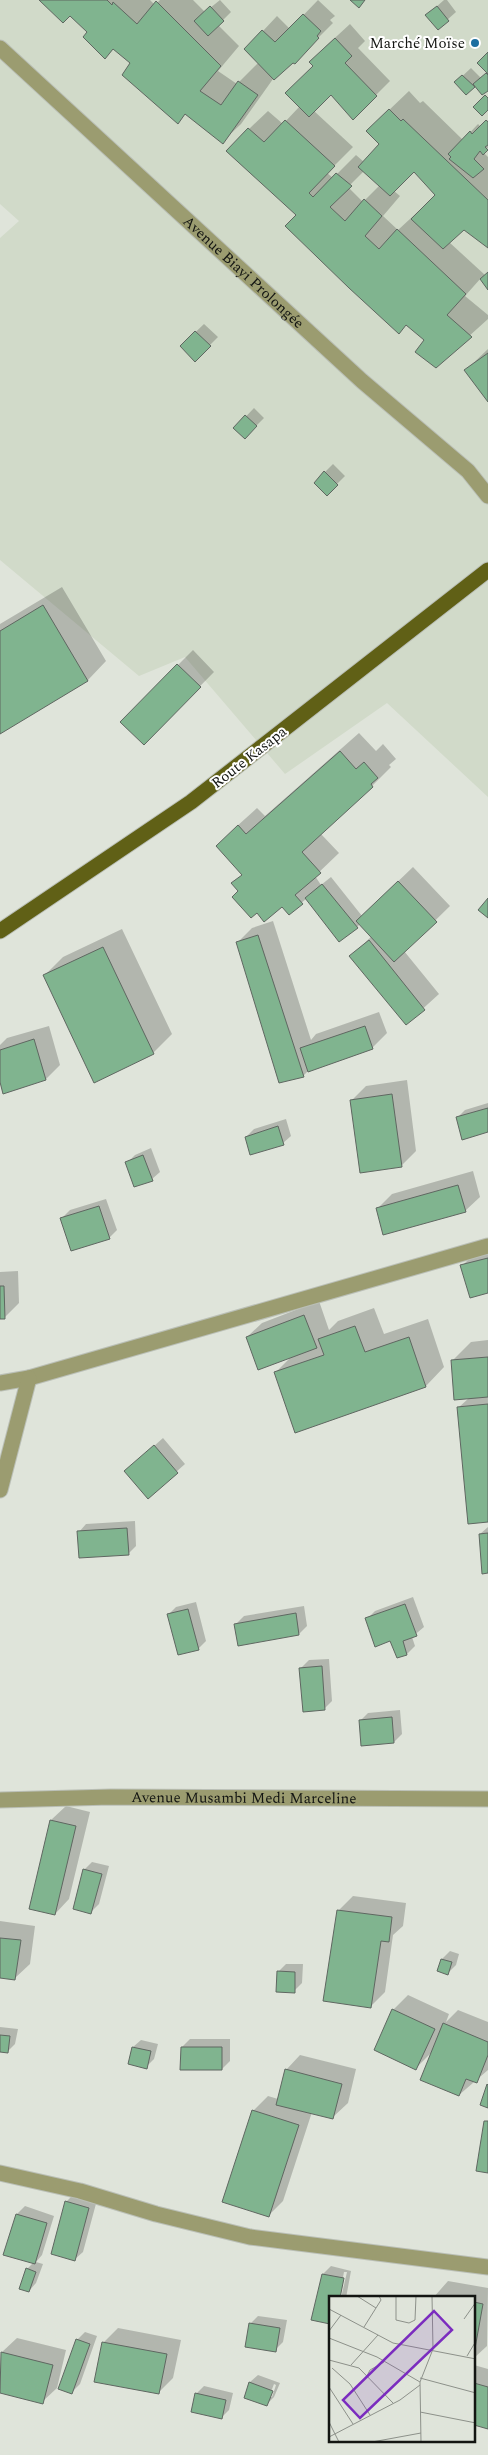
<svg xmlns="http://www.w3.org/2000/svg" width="488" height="2455" viewBox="0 0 488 2455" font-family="Spectral,serif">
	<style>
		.built { fill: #d1dac9 }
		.shadow { fill: #0003; fill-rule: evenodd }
		.building { fill: #80b48f; stroke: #5f6761 }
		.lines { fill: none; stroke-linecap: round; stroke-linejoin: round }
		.minor-casing { stroke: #babfb6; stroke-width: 17 }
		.major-casing { stroke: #babfb6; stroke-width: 17 }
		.minor { stroke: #9b9c70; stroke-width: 15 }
		.major { stroke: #606016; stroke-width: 15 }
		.poi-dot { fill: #1d6fa0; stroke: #fff; stroke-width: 2 }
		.labels { text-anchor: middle; stroke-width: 4; stroke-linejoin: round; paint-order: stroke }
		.poi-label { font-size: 15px; fill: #131512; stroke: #fff; text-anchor: end }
		.street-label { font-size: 15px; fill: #131512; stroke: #fff }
		.inset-road { fill: none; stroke: #8d918a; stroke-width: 1 }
		.view { fill: #7b2cbf; fill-opacity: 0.15; stroke: #7b2cbf; stroke-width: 2.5 }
		.inset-edge { fill: none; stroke: #131512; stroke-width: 2.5 }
	</style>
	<rect width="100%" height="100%" fill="#dfe4da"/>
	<path class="built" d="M0,0H488V797L387,703L285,774L185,657L139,676L0,560V238L19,221L0,204Z"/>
	<path class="shadow" d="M41,0H150L155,5L160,0H193L205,12L220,0L231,12L218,25L239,46L218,71L237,84L259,62L246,49L277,16L290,29L318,0L335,16L330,20L333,23L294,62L273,79L241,124L222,142L186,113L178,122L132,62L114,48L105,57L89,31L70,14Z
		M444,0H447L456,12L438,28L427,15Z
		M350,24L365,41L358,48L390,81L353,118L331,93L314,111L353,147L327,173L333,178L356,155L364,162L381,144L387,112L409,91L420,103L423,101L463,140L478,124L481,127L488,120V148L483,152L488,157V247L463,228L449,242L485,275L488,272V288L481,278L465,296L488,315V319L436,366L426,339L407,324L399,332L298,215L249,129L268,111L283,124L300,106L315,66L325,47ZM364,171L380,185L363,202L348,187ZM414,171L436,195L398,230L383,216L400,196L394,191Z
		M488,53V89L475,85L466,93L456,82L471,68L481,78L487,72Z
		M204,324L218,337L195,360L181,346Z
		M488,349V400L466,370Z
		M254,408L264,418L245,437L235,428Z
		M333,464L345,476L327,494L325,472Z
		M62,587L106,661L88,680L1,732L0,624Z
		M193,650L214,672L144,743L121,722Z
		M359,733L376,751L383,744L396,759L389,765L391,767L372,786L321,834L339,853L315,876L321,885L331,877L362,916L413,867L450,906L404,951L439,994L406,1024L351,956L372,936L360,924L357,927L306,899L289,913L282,905L239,891L233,884L243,874L236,827L257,808L265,816Z
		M273,921L311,1040L316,1034L379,1012L387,1033L372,1048L309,1070L303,1076L238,942L252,928Z
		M122,929L172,1034L153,1053L45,975L63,957Z
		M49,1026L60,1065L46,1079L4,1092L0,1078V1045L7,1038Z
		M407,1080L416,1151L402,1165L361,1171L351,1101L366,1086Z
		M488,1103V1131L457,1118L465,1110Z
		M286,1119L291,1136L283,1143L246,1137L254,1129Z
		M151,1148L160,1172L152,1179L127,1163L135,1155Z
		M473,1171L480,1197L465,1211L377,1209L392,1194Z
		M106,1199L117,1230L109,1238L62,1218L70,1210Z
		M488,1253V1292L462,1266L470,1258Z
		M18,1271L19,1303L4,1318H0V1272Z
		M319,1301L329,1330L338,1321L374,1308L384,1334L428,1319L444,1367L426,1386L276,1372L292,1356L247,1337L262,1323Z
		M488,1340V1521L458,1408L469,1398L452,1361L471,1342Z
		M163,1438L185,1464L148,1497L134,1464Z
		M135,1521L136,1546L128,1554L79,1532L86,1524Z
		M488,1527V1572L480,1534Z
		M413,1597L424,1627L412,1637L415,1646L407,1654L398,1657L391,1639L367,1619L375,1611Z
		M196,1602L206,1641L198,1649L168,1615L176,1607Z
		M304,1606L307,1626L299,1634L236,1624L244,1616Z
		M329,1659L332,1701L324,1709L301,1668L309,1660Z
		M400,1710L402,1734L394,1742L360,1721L368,1713Z
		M66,1806L90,1812L69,1899L55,1914L51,1820Z
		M92,1862L109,1866L99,1904L91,1912L84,1870Z
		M353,1896L406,1903L403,1926L393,1935L385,1992L370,2007L338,1911Z
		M0,1921L35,1926L30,1964L15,1978L0,1976Z
		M450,1951L459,1954L456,1965L448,1973L438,1971L442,1959Z
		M286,1964H303L302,1983L294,1991L278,1972Z
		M408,1995L449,2014L446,2022L458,2010L488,2022V2070L459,2095L432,2052L416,2068L393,2010Z
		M0,2027L18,2029L15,2044L7,2052L0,2051Z
		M190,2039H230V2061L222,2069L182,2047Z
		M141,2040L158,2044L154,2059L146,2067L133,2047Z
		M300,2055L356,2069L348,2103L333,2117L312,2112L283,2201L268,2216L253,2111L268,2096L278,2099L286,2070Z
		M74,2194L97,2200L83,2252L75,2259L66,2202Z
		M25,2206L54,2216L42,2255L36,2262L43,2264L36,2283L29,2291L27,2269L33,2263L17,2214Z
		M331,2266L351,2271L346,2298H341L347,2272H344L339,2298H330V2323L313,2319L323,2274Z
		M448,2281L488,2288L487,2346L474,2358V2298H433Z
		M258,2316L287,2320L283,2342L275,2350L250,2324Z
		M118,2328L181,2340L173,2378L158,2393L104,2342Z
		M85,2332L97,2336L80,2384L72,2392L77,2340Z
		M17,2338L66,2350L57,2388L42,2402L0,2392L2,2352Z
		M474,2365L488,2369V2427L474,2424Z
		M258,2375L280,2383L274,2397L266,2405L245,2397L250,2382ZM274,2384L276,2385L272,2397H269Z
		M204,2386L233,2393L229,2410L221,2418L196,2394Z"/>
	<path class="building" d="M39,0H107L112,5L113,2L137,24L156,1L221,66L200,91L221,105L238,81L258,95L223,144L185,114L178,124L122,75L130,63L113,49L105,59L83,37L87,32L70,16L63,23Z
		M350,0H365L359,8Z
		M210,6L224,21L208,36L194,21Z
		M437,6L449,21L438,30L425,15Z
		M303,14L321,31L317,36L319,38L295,64L293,63L274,80L244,49L262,30L275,42Z
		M335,38L352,56L345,63L377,96L353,120L331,95L309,117L285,93L313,66L309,62Z
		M488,52V74L477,63Z
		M486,73L488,75V91L482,95L473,84Z
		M462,75L475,87L466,95L454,82Z
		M485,95L488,98V110L482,116L473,107Z
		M389,109L401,121L403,119L488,200V248L464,230L443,249L411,219L435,195L414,172L390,196L358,167L379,144L366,131Z
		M285,120L335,166L309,193L313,197L336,173L352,186L330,207L345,221L364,199L382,216L365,236L379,249L397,229L466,294L447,315L472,337L436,368L415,352L424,340L406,325L399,334L349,288L285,226L296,215L226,151L248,128L264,142Z
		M486,120L488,122V145L485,147L488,150L483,155L480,151L474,159L484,169L473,178L449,159L451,157L448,154L470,131L472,134Z
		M488,272V290L480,279Z
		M195,331L211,346L195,362L180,346Z
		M488,353V402L464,370Z
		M245,415L257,426L245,439L233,428Z
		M324,471L338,485L327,496L314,483Z
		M43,605L88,681L0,734V631Z
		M177,664L201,687L144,745L120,722Z
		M340,751L356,769L364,762L378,778L371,784L373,787L302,852L321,873L295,895L303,904L289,915L282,907L264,922L257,913L251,918L232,897L238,891L231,883L242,875L216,846L238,825L246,834Z
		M398,881L437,922L394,962L356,921Z
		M322,884L358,928L339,942L305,898Z
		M488,898V918L478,910Z
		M258,935L304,1077L279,1083L236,942Z
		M369,940L425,1010L406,1025L349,956Z
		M103,947L154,1054L94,1083L43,975Z
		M365,1026L373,1049L308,1072L300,1048Z
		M34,1039L46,1080L3,1094L0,1082V1050Z
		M392,1094L402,1167L360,1173L350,1100Z
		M488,1108V1132L462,1140L456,1117Z
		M278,1126L284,1145L250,1155L245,1137Z
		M143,1155L153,1181L134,1187L125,1162Z
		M458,1185L466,1212L383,1235L376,1208Z
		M99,1206L110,1239L71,1251L60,1218Z
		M488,1258V1293L470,1298L460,1265Z
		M0,1286H4L5,1319H0Z
		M304,1315L317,1348L258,1370L246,1337Z
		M355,1326L365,1352L409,1337L426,1387L295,1433L274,1372L324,1355L318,1339Z
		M488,1357V1397L454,1400L451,1360Z
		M488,1404V1522L468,1524L457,1407Z
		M154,1445L178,1473L148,1499L124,1471Z
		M127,1528L129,1555L79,1558L77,1531Z
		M488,1533V1573L482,1574L479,1534Z
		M405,1604L417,1636L403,1641L407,1655L397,1658L390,1641L375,1647L365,1618Z
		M188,1609L199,1650L178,1655L167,1614Z
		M296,1613L299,1635L238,1646L234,1624Z
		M322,1666L325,1710L303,1712L299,1668Z
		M392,1717L394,1743L361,1746L359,1720Z
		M50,1820L76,1826L55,1915L29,1909Z
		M83,1869L102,1874L91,1914L73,1909Z
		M337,1910L392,1917L389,1942L381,1941L371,2008L323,2001Z
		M0,1938L21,1940L15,1980L0,1978Z
		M441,1959L452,1962L448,1975L437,1971Z
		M277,1971L295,1972V1993L276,1992Z
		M392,2009L435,2029L416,2070L374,2050Z
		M443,2023L488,2042V2055L477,2083L466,2079L459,2096L420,2080Z
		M0,2035L10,2036L8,2053L0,2052Z
		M132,2047L151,2051L147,2069L128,2064Z
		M181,2047H222V2070H180Z
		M285,2069L342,2084L333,2119L276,2105Z
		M487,2084L488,2085V2108L480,2105Z
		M252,2110L299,2125L269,2217L222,2202Z
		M484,2121H488V2173L476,2171Z
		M65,2201L89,2208L75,2261L51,2254Z
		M16,2214L47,2223L35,2264L3,2255Z
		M26,2268L36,2272L29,2292L19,2289Z
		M322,2274L344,2278L340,2298H330V2324L311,2320Z
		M474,2302L483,2304L474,2354Z
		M249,2323L280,2328L276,2352L245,2347Z
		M76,2339L90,2344L72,2394L58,2389Z
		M102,2342L167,2354L159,2394L94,2382Z
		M1,2352L53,2365L43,2404L0,2393Z
		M249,2382L273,2391L267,2406L244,2398Z
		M474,2383L488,2387V2429L474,2425Z
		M195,2393L226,2400L222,2419L191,2412Z"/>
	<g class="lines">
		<g class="minor-casing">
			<g id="minor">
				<path id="s1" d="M0,48L362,381L468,471L488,496"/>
				<path d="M0,1383L29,1378L488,1246"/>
				<path d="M0,1490L29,1378"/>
				<path id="s2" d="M0,1800L111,1797L488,1799"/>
				<path d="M0,2173L80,2191L156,2214L250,2237L488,2267"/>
			</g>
		</g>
		<g class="major-casing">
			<path id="major" d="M0,931L191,802L488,570"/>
		</g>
		<use href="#minor" class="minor"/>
		<use href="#major" class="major"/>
	</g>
	<circle class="poi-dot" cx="475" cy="43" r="5"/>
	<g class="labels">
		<g class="poi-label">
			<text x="465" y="48">Marché Moïse</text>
		</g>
		<g class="street-label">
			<text dy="5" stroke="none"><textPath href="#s1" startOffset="331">Avenue Biayi Prolongée</textPath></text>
			<text transform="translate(249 757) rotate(-38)" y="5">Route Kasapa</text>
			<text dy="5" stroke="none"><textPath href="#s2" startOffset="244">Avenue Musambi Medi Marceline</textPath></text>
		</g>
	</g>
	<g transform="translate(329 2296)">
		<rect width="146" height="146" fill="#dfe4da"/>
		<path class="inset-road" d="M28,0L47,12M67,0V24L80,27L86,24L87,0M0,13L64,47L147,63M135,23L147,6M35,31L52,4L50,0M0,35L12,19M0,42L48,61L91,86M138,60L147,45M0,64L30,72L64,107M22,69L49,39M3,72L21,88L41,119M38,80L41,74L55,66M91,82L147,97M0,91L24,128M91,116L147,127M0,126L10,146M0,141L71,104L91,89M43,146L92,137M92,146L91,86L104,53L103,0"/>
		<path class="view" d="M105,15L123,34L31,122L14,104Z"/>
		<rect width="146" height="146" class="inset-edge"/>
	</g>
</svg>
